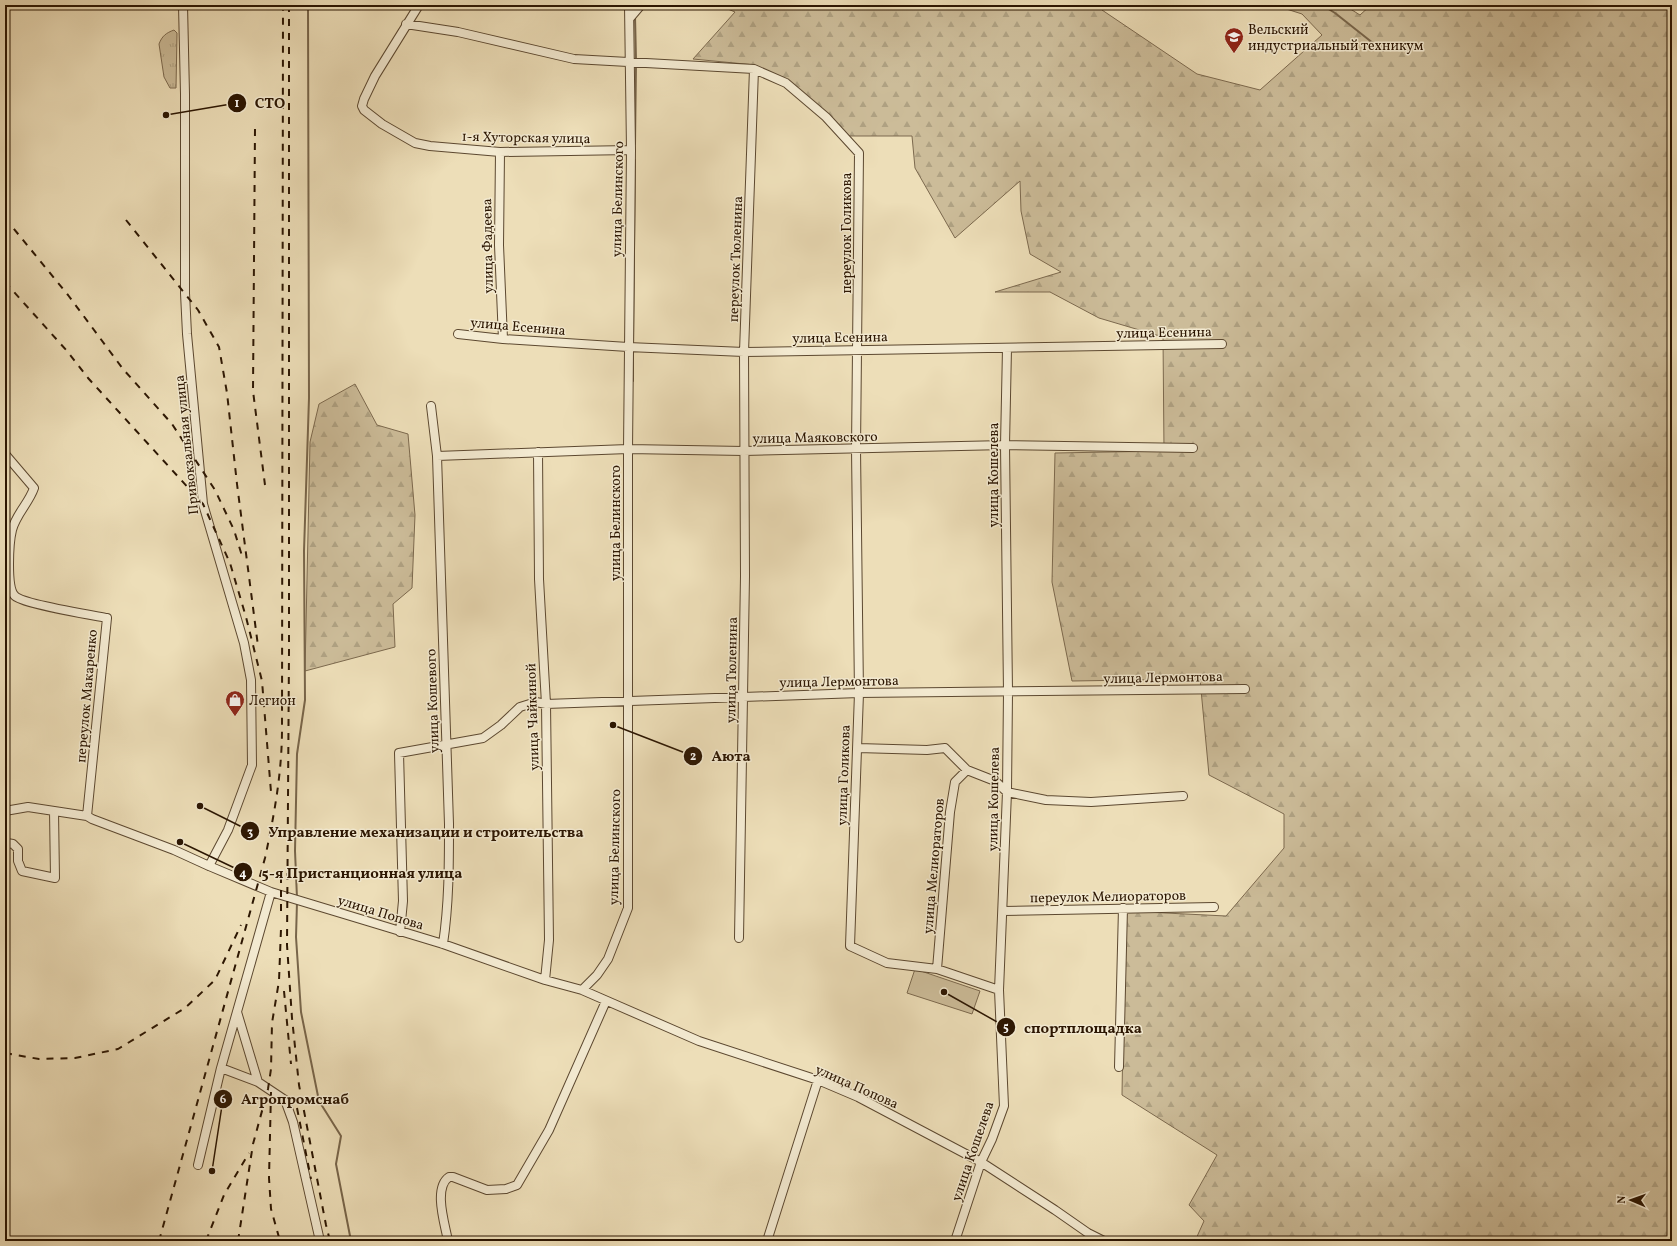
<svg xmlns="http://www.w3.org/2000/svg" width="1677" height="1246" viewBox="0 0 1677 1246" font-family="Vollkorn,serif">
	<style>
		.grass { fill: url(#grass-tufts); stroke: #7c694e }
		.forest { fill: url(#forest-firs); stroke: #7c694e }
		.garden { fill: #ccbc99; stroke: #7c694e }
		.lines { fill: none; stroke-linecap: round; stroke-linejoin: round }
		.stream { stroke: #78654a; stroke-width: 2 }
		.minor-casing { stroke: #5c4830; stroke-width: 10 }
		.minor { stroke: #f3ead1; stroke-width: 8 }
		.rail { stroke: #2c1602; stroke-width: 2; stroke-dasharray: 7 7; stroke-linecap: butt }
		.labels { text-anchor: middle; stroke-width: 3; stroke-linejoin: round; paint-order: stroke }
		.poi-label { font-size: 14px; fill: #2c1602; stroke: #f3ead1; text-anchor: start }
		.street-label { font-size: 14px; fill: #2c1602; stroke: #f3ead1 }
		.leader { fill: none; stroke: #2c1602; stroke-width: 1.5 }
		.callout-dot { fill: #2c1602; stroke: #f3ead1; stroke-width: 1.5 }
		.mark-label { font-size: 12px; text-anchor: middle; font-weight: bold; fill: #fff }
		.callout-label { font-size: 15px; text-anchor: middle; font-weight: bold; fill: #2c1602; stroke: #f3ead1; stroke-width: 3; stroke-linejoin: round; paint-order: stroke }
	</style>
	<defs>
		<pattern id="grass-tufts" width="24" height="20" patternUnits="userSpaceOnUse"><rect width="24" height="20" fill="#ccbc99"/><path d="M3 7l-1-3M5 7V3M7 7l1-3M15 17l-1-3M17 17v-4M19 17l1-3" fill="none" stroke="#afa182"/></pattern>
		<pattern id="forest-firs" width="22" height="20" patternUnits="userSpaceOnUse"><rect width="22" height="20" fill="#ccbc99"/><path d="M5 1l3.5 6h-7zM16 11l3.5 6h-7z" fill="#afa182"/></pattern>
	</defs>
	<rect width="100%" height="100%" fill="#eddeb8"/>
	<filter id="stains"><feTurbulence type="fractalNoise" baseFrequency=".005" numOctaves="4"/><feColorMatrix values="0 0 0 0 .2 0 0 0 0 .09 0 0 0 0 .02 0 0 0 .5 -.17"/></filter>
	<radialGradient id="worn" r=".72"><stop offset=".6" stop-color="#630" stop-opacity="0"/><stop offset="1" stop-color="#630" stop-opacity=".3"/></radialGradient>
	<path class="grass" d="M174,30L177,33L176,88H170L164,77L159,44C162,36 166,33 174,30Z"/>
	<path class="forest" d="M724,5H1103L1102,10L1197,74L1260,90L1322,35L1302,14L1274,5H1344L1360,15L1371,5H1672V1241H1195L1204,1221L1189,1205L1217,1155L1122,1095L1125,911L1226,916L1284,848V814L1209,775L1200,679L1072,681L1052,582L1055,453L1164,451L1163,337L1099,318L1050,292H995L1061,272L1030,254L1021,211L1020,181L955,238L915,168L912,136H849L829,115L787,80L755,65L693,59L735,12L723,7Z
		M355,384L377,425L408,434L415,515L412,588L393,604L395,647L305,671L310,442L319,404Z"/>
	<path class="garden" d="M915,969L980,991L972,1014L907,993Z"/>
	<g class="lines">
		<path class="stream" d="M1322,5L1335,13L1383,51
			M635,16L636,60
			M635,144L636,64
			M633,345L635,160
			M633,381V350
			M297,898L295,851L297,754L305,700L304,551L309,398L308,5
			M297,902L296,937L301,1012L319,1101L341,1136L336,1164L351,1241"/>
		<g class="minor-casing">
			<path id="minor" d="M183,5L185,94V293L187,334L203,504L244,643L251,680L252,765L228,830L209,866
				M419,5L375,76L364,99L362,106L364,110L382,124L415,143L430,146L500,152L631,150
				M630,18L641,5
				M406,24L458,32L574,59L754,69L786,83L826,117L859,153L856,449L859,693L850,946L887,963L937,969L999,990
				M500,152L499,245L503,339
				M458,334L503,339L628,347L744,352L1222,344
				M431,406L437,456L449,824C449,865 449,904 443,944
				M538,452L539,579L546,704L549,940L545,980
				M5,454L34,488C29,503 16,514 12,530C9,542 6,588 15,596C23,604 91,615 107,618L87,816
				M437,456L628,449L744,451L1005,445L1193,448
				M858,748L927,750L945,748L967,770L995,781L1007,792L1046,800L1091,802L1183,796
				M5,811L28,807L87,816L92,819L174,850L209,866L271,892L443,944L545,980L582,990L597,975L608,959L628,908V449L631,150L629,5
				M7,843L13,844L18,849V861L22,871L55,878L54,811
				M1003,911L1214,907
				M400,932L403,901L399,753L483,738L501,725L520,707L536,702L546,704L859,693L1245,689
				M739,938L745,576L744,352L754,69
				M937,969L950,812L955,782L967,770
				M582,990L699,1041L818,1080L858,1097L981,1162L1055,1210L1088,1233L1104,1241
				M237,1012L258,1082
				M1119,1067L1123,908
				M221,1068L258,1082L285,1100L293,1122L320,1241
				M198,1165L221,1068L271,892
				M448,1241C445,1224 433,1188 449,1177H453L487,1190L506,1189L517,1185L549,1130L606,1001
				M767,1241L818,1080
				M955,1241L981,1162L992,1139L1004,1106L999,990L1007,792L1008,692L1005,445L1007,348"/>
		</g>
		<use href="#minor" class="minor"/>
		<path class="rail" d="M289,5V651L287,945L292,1018L299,1085L326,1225L330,1241
			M255,129L253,391L265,485
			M5,218L68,295L123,369L172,424L215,490L234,530L243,559
			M126,220L198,310L219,347L227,393L237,484L258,646
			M5,282L67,351L88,378L203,504L230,563L246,617L262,681L271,792
			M281,911V879
			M284,991L291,1064
			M5,1053L39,1059L75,1058L118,1049L185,1008L215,980L241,925
			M271,1092L269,1178L271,1209L280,1241
			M297,1108L311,1179
			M159,1241L265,858C274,816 282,773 282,729L283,5
			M206,1241L224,1195L249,1153
			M238,1241L253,1144L268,1089L271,1069L272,1023L279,981L281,929"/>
	</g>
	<defs>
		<g id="university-pin" transform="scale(1)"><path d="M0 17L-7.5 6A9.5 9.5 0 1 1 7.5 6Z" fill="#8f2418" stroke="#f3ead1"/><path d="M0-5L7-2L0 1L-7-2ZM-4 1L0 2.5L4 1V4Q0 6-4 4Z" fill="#fff"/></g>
		<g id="shop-pin" transform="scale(1)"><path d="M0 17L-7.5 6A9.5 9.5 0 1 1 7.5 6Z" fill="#8f2418" stroke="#f3ead1"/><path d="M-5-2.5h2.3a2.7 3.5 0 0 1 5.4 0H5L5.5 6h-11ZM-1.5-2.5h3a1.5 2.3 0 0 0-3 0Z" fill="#fff"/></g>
	</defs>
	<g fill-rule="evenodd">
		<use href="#university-pin" x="1234" y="37"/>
		<use href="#shop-pin" x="235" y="700"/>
	</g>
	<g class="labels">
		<g class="poi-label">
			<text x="1248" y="34">Вельский<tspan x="1248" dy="16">индустриальный техникум</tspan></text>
			<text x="249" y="705">Легион</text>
		</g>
		<g class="street-label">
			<text transform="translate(526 137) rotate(1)" y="5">1-я Хуторская улица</text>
			<text transform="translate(617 199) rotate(-89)" y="5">улица Белинского</text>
			<text transform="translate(846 233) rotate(-90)" y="5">переулок Голикова</text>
			<text transform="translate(487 246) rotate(-91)" y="5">улица Фадеева</text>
			<text transform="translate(735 259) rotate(-88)" y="5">переулок Тюленина</text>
			<text transform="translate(518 326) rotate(5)" y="5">улица Есенина</text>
			<text transform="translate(1164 332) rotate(-1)" y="5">улица Есенина</text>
			<text transform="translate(840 337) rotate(-1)" y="5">улица Есенина</text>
			<text transform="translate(815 437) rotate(-1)" y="5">улица Маяковского</text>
			<text transform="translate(186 445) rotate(-96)" y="5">Привокзальная улица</text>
			<text transform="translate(993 475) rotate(-90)" y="5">улица Кошелева</text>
			<text transform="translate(615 523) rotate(-90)" y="5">улица Белинского</text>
			<text transform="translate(731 670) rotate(-89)" y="5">улица Тюленина</text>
			<text transform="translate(1163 677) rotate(-1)" y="5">улица Лермонтова</text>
			<text transform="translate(839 681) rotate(-1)" y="5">улица Лермонтова</text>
			<text transform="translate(86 696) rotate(-85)" y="5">переулок Макаренко</text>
			<text transform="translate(432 701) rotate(-92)" y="5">улица Кошевого</text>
			<text transform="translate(532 717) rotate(-92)" y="5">улица Чайкиной</text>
			<text transform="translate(843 775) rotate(-88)" y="5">улица Голикова</text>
			<text transform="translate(993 799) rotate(-89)" y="5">улица Кошелева</text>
			<text transform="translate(614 847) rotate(-89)" y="5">улица Белинского</text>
			<text transform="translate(933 866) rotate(-85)" y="5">улица Мелиораторов</text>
			<text transform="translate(1108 896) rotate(-1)" y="5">переулок Мелиораторов</text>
			<text transform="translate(381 912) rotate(17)" y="5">улица Попова</text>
			<text transform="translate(857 1086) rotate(24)" y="5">улица Попова</text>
			<text transform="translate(972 1151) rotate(-71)" y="5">улица Кошелева</text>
		</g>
	</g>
	<path class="leader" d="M166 115L237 103M613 725L693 756M200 806L250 831M180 842L243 872M944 992L1006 1027M212 1171L223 1099"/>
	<g class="callout-dot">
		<circle cx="166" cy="115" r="4"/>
		<circle cx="613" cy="725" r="4"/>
		<circle cx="200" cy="806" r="4"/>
		<circle cx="180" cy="842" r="4"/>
		<circle cx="944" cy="992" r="4"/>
		<circle cx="212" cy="1171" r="4"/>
		<circle cx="237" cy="103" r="10"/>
		<circle cx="693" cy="756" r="10"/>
		<circle cx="250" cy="831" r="10"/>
		<circle cx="243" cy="872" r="10"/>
		<circle cx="1006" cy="1027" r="10"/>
		<circle cx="223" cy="1099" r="10"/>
	</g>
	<g class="mark-label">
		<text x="237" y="107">1</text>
		<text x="693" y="760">2</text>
		<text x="250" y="836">3</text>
		<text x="243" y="877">4</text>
		<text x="1006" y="1031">5</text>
		<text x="223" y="1103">6</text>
	</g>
	<g class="callout-label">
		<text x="270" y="108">СТО</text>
		<text x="731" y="761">Аюта</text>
		<text x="426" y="837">Управление механизации и строительства</text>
		<text x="362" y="878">5-я Пристанционная улица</text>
		<text x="1083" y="1033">спортплощадка</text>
		<text x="295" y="1104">Агропромснаб</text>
	</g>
	<rect width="1677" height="1246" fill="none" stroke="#eddeb8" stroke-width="20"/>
	<rect x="6" y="6" width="1665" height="1234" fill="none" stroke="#2c1602" stroke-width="2"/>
	<rect x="10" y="10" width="1657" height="1226" fill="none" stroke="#2c1602"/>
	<g transform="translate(1631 1200) rotate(272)" stroke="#f3ead1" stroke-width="3" paint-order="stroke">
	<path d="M0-3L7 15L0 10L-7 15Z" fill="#2c1602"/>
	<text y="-6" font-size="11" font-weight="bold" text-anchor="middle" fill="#2c1602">N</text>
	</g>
	<rect width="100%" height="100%" filter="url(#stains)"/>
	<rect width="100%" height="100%" fill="url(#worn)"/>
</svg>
